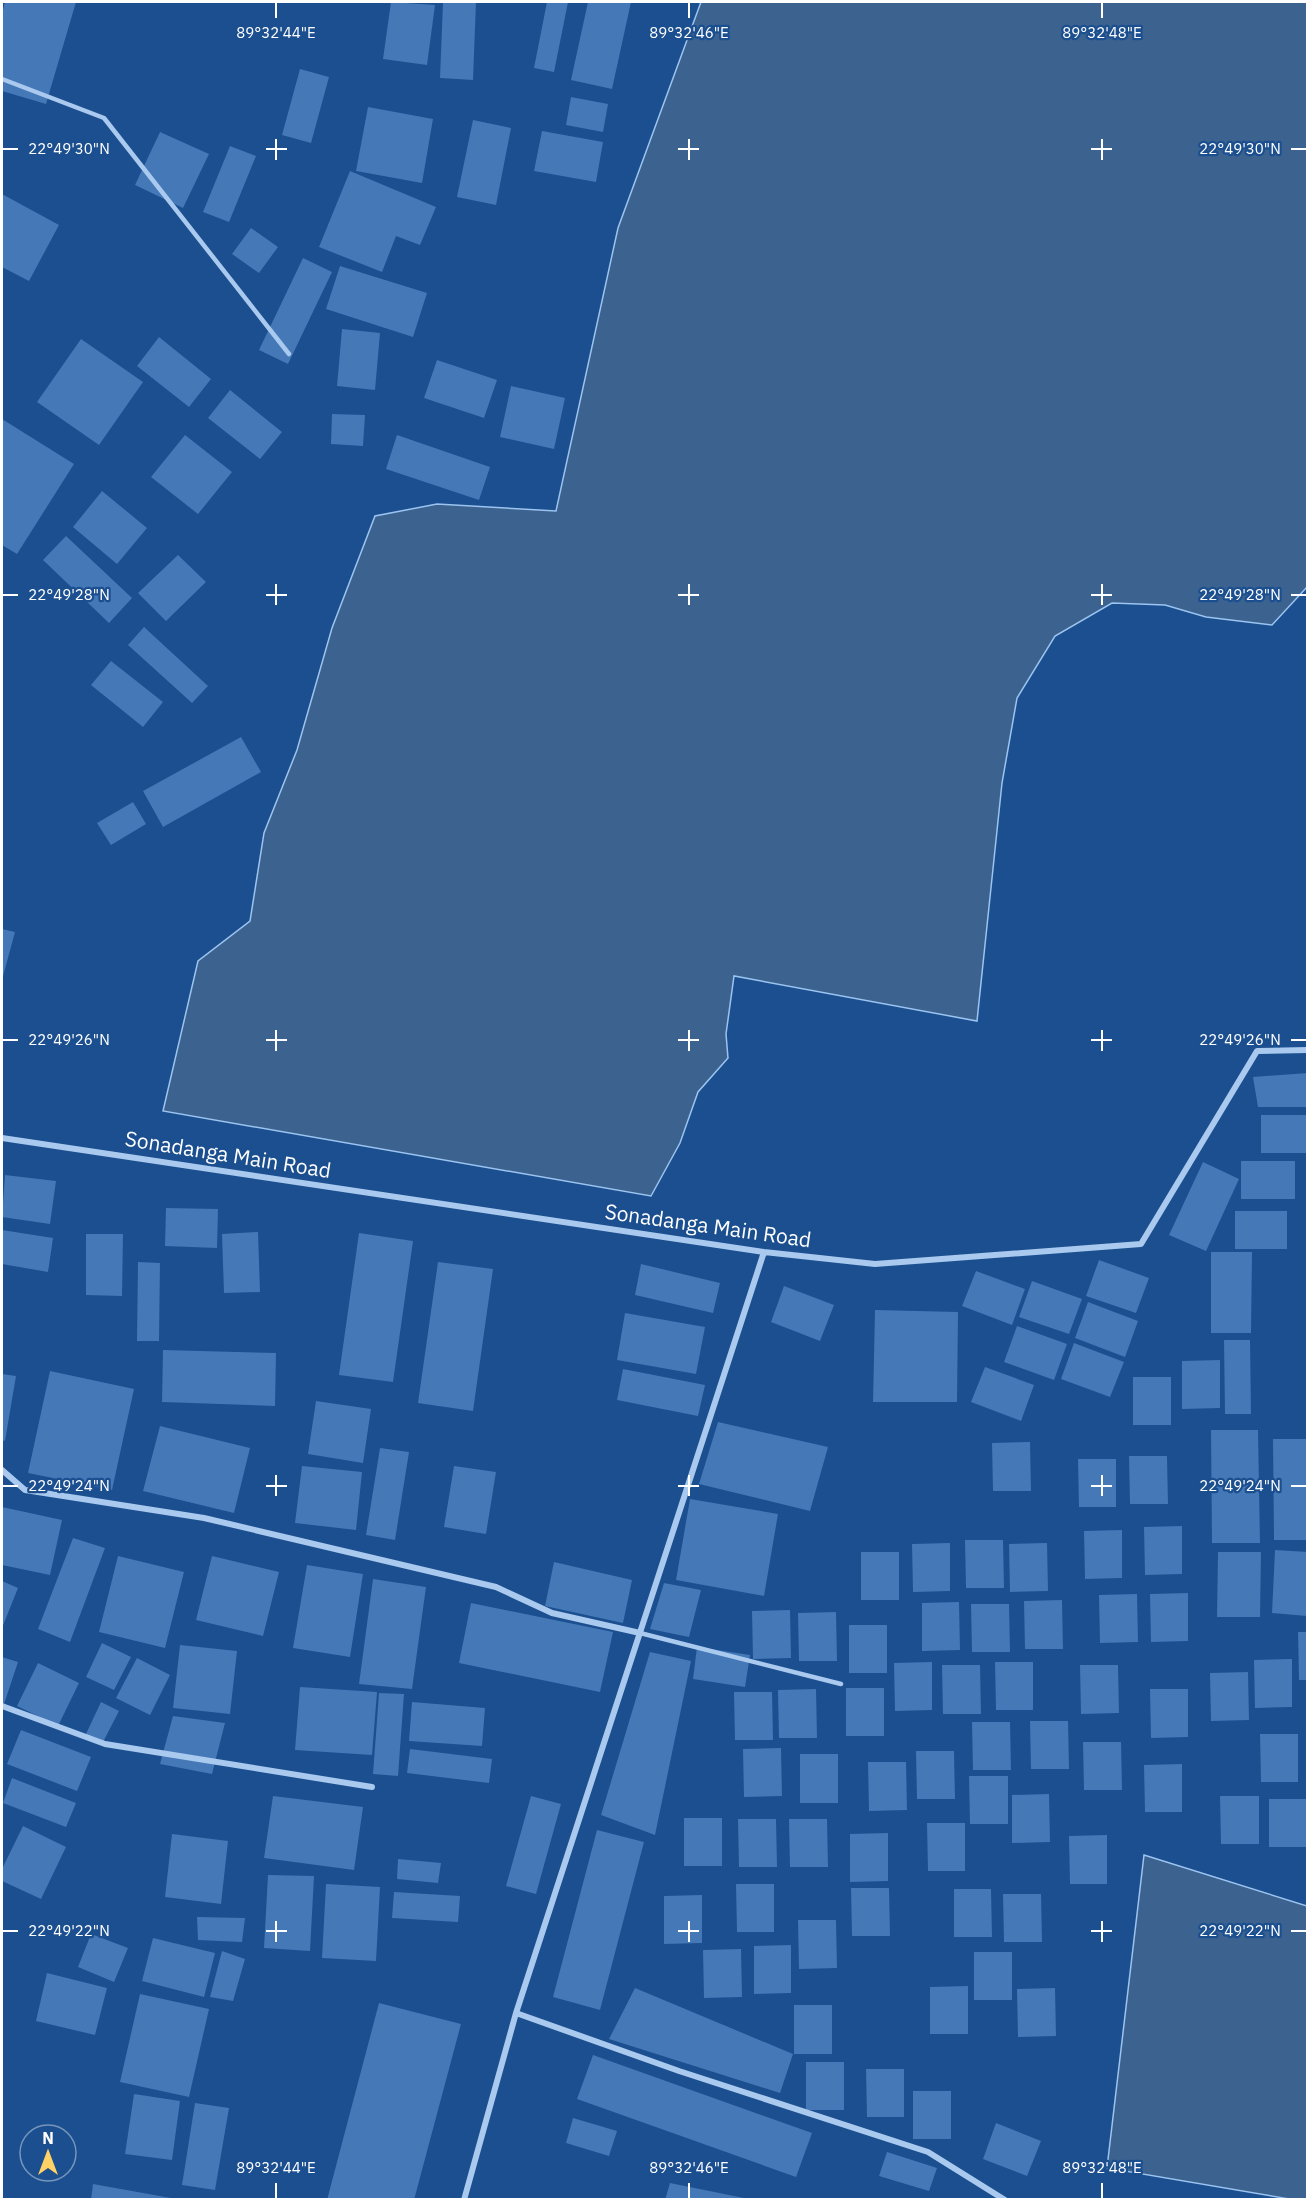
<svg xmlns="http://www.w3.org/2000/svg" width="1309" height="2201" viewBox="0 0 1309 2201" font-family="'IBM Plex Sans',sans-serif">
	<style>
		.water { fill: #3c6290; stroke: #9cc4f0; stroke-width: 1.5 }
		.building { fill: #4478b7 }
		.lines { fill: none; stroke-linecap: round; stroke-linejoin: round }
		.service { stroke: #a9c9ee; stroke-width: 4.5 }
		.minor { stroke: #a9c9ee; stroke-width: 6 }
		.ticks { fill: none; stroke: #fff; stroke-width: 2 }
		.labels { text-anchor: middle; stroke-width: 4.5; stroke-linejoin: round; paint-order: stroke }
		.street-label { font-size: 21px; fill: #fff; stroke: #1b4f8f }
		.ticks-label { font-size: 15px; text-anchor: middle; fill: #fff; stroke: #1b4f8f; stroke-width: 4.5; stroke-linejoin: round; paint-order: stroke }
	</style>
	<rect width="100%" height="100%" fill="#1b4f8f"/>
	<path class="water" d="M701,2H1307V587L1272,625L1206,617L1165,605L1112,603L1055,636L1017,698L1002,783L977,1021L734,976L726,1034L728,1058L698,1092L680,1143L651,1196L163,1111L198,961L250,921L264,833L297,750L332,628L375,516L437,504L556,511L618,228Z
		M1144,1855L1307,1906V2199H1289L1107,2168Z"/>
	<path class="building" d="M5,2H76L46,104L2,91V14Z
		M391,2L435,5L427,65L383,59Z
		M443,2H476L473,80L440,78Z
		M547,2H568L554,72L534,68Z
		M588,2H631L612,89L571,80Z
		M300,69L329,77L311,143L282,135Z
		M571,97L608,104L603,132L566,125Z
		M368,107L433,119L422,183L356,171Z
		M473,120L511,128L496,205L457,197Z
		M542,131L603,142L596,182L534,171Z
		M160,132L209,154L183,208L135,185Z
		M230,146L256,156L229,222L203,212Z
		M350,171L436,207L420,245L396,236L382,272L319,247Z
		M2,194L59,225L29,281L2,267Z
		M251,228L278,247L259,273L232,254Z
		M303,258L332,272L288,364L259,350Z
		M340,266L427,293L413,337L326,309Z
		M342,329L380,333L375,390L337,386Z
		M159,337L211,379L189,407L137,366Z
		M81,339L143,382L99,445L37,402Z
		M437,360L497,380L484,418L424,398Z
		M511,386L565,398L554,449L500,437Z
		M230,390L282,432L260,459L208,418Z
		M332,414L365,415L363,446L331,444Z
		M2,419L74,464L17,554L2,545Z
		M185,435L232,472L198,514L151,477Z
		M397,435L490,467L479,500L386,469Z
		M102,491L147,528L117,564L73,527Z
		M66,536L132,598L109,623L43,560Z
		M178,555L206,582L166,621L138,593Z
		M144,627L208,686L192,703L128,645Z
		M111,661L163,702L143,727L91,685Z
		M241,737L261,772L163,827L143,791Z
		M133,802L146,824L111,845L97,823Z
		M2,929L15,932L2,980Z
		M1308,1073V1107H1258L1253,1077Z
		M1261,1115H1308V1153H1261Z
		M1241,1161H1295V1199H1241Z
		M1203,1162L1239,1179L1206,1251L1169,1235Z
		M5,1175L56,1181L50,1224L2,1217Z
		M166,1208L218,1209L217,1248L165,1246Z
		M1235,1211H1287V1249H1235Z
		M2,1230L53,1238L48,1272L2,1264Z
		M258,1232L260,1292L224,1293L222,1234Z
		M359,1233L413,1241L393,1382L339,1375Z
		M86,1234H123L122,1296L86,1295Z
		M1211,1252H1252L1251,1333H1211Z
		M1099,1260L1149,1278L1136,1313L1086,1296Z
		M138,1262L160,1263L159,1341H137Z
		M438,1262L493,1269L473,1411L418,1403Z
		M641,1264L720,1283L713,1313L635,1295Z
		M976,1271L1025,1289L1012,1325L962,1306Z
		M1032,1281L1082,1299L1069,1334L1019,1317Z
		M784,1286L834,1305L820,1341L771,1322Z
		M1088,1302L1138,1321L1125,1357L1075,1338Z
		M875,1310L958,1312L957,1402H873Z
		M625,1313L705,1327L696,1374L617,1360Z
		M1017,1326L1067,1344L1054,1380L1004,1362Z
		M1224,1340H1250L1251,1414H1225Z
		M1074,1343L1124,1362L1110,1397L1061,1379Z
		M163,1350L276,1353L275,1406L162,1402Z
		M1220,1360V1408L1182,1409V1361Z
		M985,1367L1034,1385L1021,1421L971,1402Z
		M623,1369L705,1385L698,1416L617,1400Z
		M50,1371L134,1389L112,1490L28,1473Z
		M2,1374L16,1376L5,1441L2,1440Z
		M1133,1377H1171V1425H1133Z
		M316,1401L371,1409L363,1463L308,1454Z
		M718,1422L828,1447L810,1511L699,1484Z
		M160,1426L250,1448L234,1513L143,1491Z
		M1211,1430H1258L1260,1543H1212Z
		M1273,1439H1307L1308,1540H1274Z
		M1030,1442L1031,1491H993L992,1443Z
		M380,1448L409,1452L395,1540L366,1535Z
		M1129,1456H1167L1168,1504H1130Z
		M1078,1459H1116V1507H1079Z
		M302,1466L362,1472L356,1530L295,1523Z
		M454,1466L496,1472L486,1534L444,1527Z
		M690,1499L778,1514L764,1596L676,1580Z
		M2,1507L62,1520L50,1575L2,1565Z
		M1182,1526V1574L1145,1575L1144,1527Z
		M1122,1530V1578L1085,1579L1084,1531Z
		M73,1538L105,1548L70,1642L38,1629Z
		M965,1540H1003L1004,1588H966Z
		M950,1543V1591L913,1592L912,1544Z
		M1047,1543L1048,1591L1010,1592L1009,1544Z
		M1275,1550L1308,1552L1307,1616L1272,1613Z
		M861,1552H899V1600H861Z
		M1218,1552H1261L1260,1617H1217Z
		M118,1556L184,1572L165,1648L99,1632Z
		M212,1556L279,1572L263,1636L196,1620Z
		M554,1562L632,1580L623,1623L545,1606Z
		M307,1565L363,1574L350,1657L293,1648Z
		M373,1579L426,1587L412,1689L359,1684Z
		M2,1581L18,1588L2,1628Z
		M664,1583L701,1590L689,1637L650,1629Z
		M1188,1593V1641L1151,1642L1150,1594Z
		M1137,1594L1138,1642L1100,1643L1099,1595Z
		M1062,1600L1063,1649H1025L1024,1601Z
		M959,1602L960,1650L922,1651V1603Z
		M471,1603L613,1632L600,1692L459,1663Z
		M971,1604H1009L1010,1652H972Z
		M790,1610L791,1658L753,1659L752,1611Z
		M836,1612L837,1661H799L798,1613Z
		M849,1625H887V1673H849Z
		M1298,1632H1308V1680H1299Z
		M102,1643L131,1657L114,1690L86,1677Z
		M180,1645L237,1651L230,1714L173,1708Z
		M697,1647L750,1655L745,1687L693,1679Z
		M650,1652L691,1661L655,1835L601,1815Z
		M2,1657L18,1662L4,1704L2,1703Z
		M137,1658L170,1675L150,1715L116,1698Z
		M1292,1659V1707L1255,1708L1254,1660Z
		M932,1662V1710L895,1711L894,1663Z
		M995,1662H1033V1710H996Z
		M38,1663L79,1683L58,1726L17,1706Z
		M942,1665H980L981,1714H943Z
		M1080,1665H1118L1119,1713L1081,1714Z
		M1248,1672L1249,1720L1211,1721L1210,1673Z
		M300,1687L377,1692L372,1755L295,1750Z
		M846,1688H884V1736H846Z
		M816,1689L817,1738H779L778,1690Z
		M1150,1689H1188V1737L1151,1738Z
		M734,1692H772L773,1740H735Z
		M379,1693L404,1694L398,1776L373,1774Z
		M101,1702L119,1711L102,1744L85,1736Z
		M412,1702L485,1708L482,1746L409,1741Z
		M173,1716L225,1723L212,1774L160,1764Z
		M1030,1721H1068L1069,1769H1031Z
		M972,1722H1010L1011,1770H973Z
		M21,1730L91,1757L77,1791L7,1764Z
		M1260,1734H1298V1782H1261Z
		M1083,1742H1121L1122,1790H1084Z
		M781,1748L782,1796L744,1797L743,1749Z
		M410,1749L492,1759L489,1783L407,1773Z
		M916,1751H954L955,1799H917Z
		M800,1754H838V1803H800Z
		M868,1762H906L907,1810L869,1811Z
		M1182,1764V1812H1145L1144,1765Z
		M969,1776H1008V1824H970Z
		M12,1778L76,1803L66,1827L3,1803Z
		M1049,1794L1050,1842L1012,1843V1795Z
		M273,1796L363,1807L354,1870L264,1858Z
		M531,1796L561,1804L536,1894L506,1886Z
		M1220,1796H1259V1844H1221Z
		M1269,1799H1307V1847H1269Z
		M684,1818H722V1866H684Z
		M738,1819H776L777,1867H739Z
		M789,1819H827L828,1867H790Z
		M927,1823H965V1871H928Z
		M23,1826L66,1847L41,1899L2,1881V1869Z
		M597,1830L644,1842L600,2010L553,1997Z
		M888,1833V1881L850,1882V1834Z
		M172,1834L228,1841L221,1904L165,1897Z
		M1107,1835V1884H1070L1069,1836Z
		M398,1859L441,1863L438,1883L397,1879Z
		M268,1875L314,1876L310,1951L264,1948Z
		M326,1884L380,1887L376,1961L322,1958Z
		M736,1884H774V1932H737Z
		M851,1888H889L890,1936H852Z
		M954,1889H991L992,1937H954Z
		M394,1892L460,1896L458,1922L392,1918Z
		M1003,1894H1041L1042,1942H1004Z
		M702,1895V1943L664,1944V1896Z
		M197,1917L245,1918L242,1942L198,1940Z
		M798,1920H836L837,1968L799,1969Z
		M91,1934L128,1948L114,1982L78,1967Z
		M153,1938L215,1953L204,1997L142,1981Z
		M791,1945V1993L754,1994V1946Z
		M741,1949L742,1997L704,1998L703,1950Z
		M222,1951L245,1959L233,2001L210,1997Z
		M974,1952H1012V2000H974Z
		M47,1973L107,1988L95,2035L36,2021Z
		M968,1986V2034H930V1987Z
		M635,1988L793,2054L780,2093L609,2039Z
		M1055,1988L1056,2036L1018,2037L1017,1989Z
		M140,1994L209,2009L189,2097L120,2082Z
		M379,2003L461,2024L414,2200H327Z
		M794,2005H832V2054H794Z
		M593,2055L812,2133L796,2177L577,2099Z
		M806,2062H844V2110H806Z
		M866,2069H904V2117H867Z
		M913,2091H951V2139H913Z
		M134,2094L180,2101L172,2160L125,2154Z
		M195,2103L229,2108L215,2190L182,2185Z
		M573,2118L617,2131L609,2156L566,2143Z
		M996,2123L1041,2141L1027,2176L983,2159Z
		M887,2152L937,2168L929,2191L879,2176Z
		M670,2183L744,2198V2200H665Z
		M93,2184L171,2198V2200H91Z"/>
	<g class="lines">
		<path class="service" d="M2,79L104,118L289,354
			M640,1633L841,1684"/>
		<path class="minor" d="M2,1138L764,1252L875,1264L1141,1244L1257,1051L1308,1050
			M2,1470L25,1490L204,1518L496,1587L552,1613L640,1633
			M2,1706L105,1744L372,1787
			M516,2013L679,2071L928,2152L1005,2200
			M464,2200L516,2013L764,1252"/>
	</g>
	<path class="ticks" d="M276,3V18M689,3V18M1102,3V18M276,139V160M689,139V160M1102,139V160M3,149H18M266,149H287M678,149H699M1091,149H1112M1291,149H1306M276,584V605M689,584V605M1102,584V605M3,595H18M266,595H287M678,595H699M1091,595H1112M1291,595H1306M276,1030V1051M689,1030V1051M1102,1030V1051M3,1040H18M266,1040H287M678,1040H699M1091,1040H1112M1291,1040H1306M276,1475V1496M689,1475V1496M1102,1475V1496M3,1486H18M266,1486H287M678,1486H699M1091,1486H1112M1291,1486H1306M276,1921V1942M689,1921V1942M1102,1921V1942M3,1931H18M266,1931H287M678,1931H699M1091,1931H1112M1291,1931H1306M276,2183V2198M689,2183V2198M1102,2183V2198"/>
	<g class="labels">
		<g class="street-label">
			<text transform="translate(228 1155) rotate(9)" y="7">Sonadanga Main Road</text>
			<text transform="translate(708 1226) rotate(8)" y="7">Sonadanga Main Road</text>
		</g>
	</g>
	<g class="ticks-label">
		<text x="276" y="38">89°32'44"E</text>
		<text x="689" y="38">89°32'46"E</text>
		<text x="1102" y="38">89°32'48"E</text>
		<text x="69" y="154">22°49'30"N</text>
		<text x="1240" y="154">22°49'30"N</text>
		<text x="69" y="600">22°49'28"N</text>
		<text x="1240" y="600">22°49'28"N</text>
		<text x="69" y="1045">22°49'26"N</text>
		<text x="1240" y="1045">22°49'26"N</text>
		<text x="69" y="1491">22°49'24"N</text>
		<text x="1240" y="1491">22°49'24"N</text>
		<text x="69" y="1936">22°49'22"N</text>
		<text x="1240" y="1936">22°49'22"N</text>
		<text x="276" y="2173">89°32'44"E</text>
		<text x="689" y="2173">89°32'46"E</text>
		<text x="1102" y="2173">89°32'48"E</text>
	</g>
	<rect width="1309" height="2201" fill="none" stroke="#ffffff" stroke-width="6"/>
	<g transform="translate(48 2153)"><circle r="28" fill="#1b4f8f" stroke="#7695bc" stroke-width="1.5"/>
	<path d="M0-4.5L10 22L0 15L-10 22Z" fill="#ffd166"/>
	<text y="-9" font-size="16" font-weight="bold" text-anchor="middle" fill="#ffffff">N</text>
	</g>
</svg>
